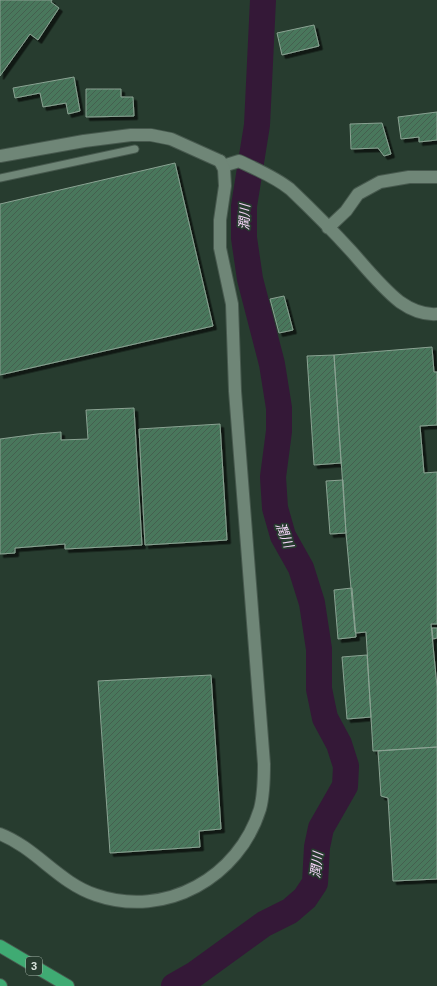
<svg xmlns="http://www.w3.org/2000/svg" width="437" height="986" viewBox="0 0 437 986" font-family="Helvetica,'Noto Sans JP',sans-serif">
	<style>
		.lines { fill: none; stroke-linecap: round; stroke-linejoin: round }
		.river { stroke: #341837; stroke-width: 26 }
		.building { fill: url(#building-hatch); stroke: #8aa292; filter: url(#shadow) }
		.lane-casing { stroke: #47594e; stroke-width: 9 }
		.street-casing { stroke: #47594e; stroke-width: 14 }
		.secondary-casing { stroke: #47594e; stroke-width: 14 }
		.highway-casing { stroke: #47594e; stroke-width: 14 }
		.lane { stroke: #6f8677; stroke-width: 7 }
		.street { stroke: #6f8677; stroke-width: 12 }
		.secondary { stroke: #6f8677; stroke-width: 12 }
		.highway { stroke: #3fab73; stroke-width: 12 }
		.labels { text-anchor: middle; stroke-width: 3.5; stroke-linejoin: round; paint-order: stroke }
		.shield { fill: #273c2f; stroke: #a3b2a8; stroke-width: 1 }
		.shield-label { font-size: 11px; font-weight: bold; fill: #d8e4dc }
		.water-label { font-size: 13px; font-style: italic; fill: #f7d7fa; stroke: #273c2f }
	</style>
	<defs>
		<pattern id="building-hatch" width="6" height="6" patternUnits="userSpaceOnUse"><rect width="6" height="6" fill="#48775c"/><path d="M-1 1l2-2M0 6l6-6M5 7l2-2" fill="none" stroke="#445e4f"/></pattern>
		<filter id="shadow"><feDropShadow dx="3.5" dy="3.5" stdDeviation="0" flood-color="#0009"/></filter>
	</defs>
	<rect width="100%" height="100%" fill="#273c2f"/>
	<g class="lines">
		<path class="river" d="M174,986L195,974L264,924L290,911L305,898L315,883L317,847L321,828L345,786L346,766L339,744L325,718L319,689V649L312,603L301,568L283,536L275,508L273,477L279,431V408L272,364L250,279L244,238V206L257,125L263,0"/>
	</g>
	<path class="building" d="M0,0H52L51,2L59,8L38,40L30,34L0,76Z
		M314,25L319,46L282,55L277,33Z
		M74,77L80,111L68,114L66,103L43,107L40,93L15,98L13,88Z
		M86,89H121V97H133L134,116L86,117Z
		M437,112V140L419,142V137L401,139L398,117Z
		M382,123L391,154L384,156L378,148L351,149L350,124Z
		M175,163L213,326L0,375V204Z
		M284,296L293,330L279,333L270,299Z
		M432,347L434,372H437V425L420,426L424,473L437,472V624H431L437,687V747L373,751L366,632L356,633L355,632L346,533L334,355Z
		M334,355L341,463L314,465L307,356Z
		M134,408L142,545L65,549V544L15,548V553L0,554V439L37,434L61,432V440L88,439L86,410Z
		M220,424L227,540L145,545L139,429Z
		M343,480L346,533L330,534L326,481Z
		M352,588L356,637L338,639L334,590Z
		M432,628H437V638L433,639Z
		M367,655L371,717L347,719L342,657Z
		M211,675L221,829L199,831L200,847L110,853L98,681Z
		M437,747V879L393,881L388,798L381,796L378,751Z"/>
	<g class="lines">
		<g class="lane-casing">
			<path id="lane" d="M0,178L135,149"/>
		</g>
		<g class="street-casing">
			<path id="street" d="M0,156L84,141L131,135H151L171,139L220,161
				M223,166L239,161C256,169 275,177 290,189C311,209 332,230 352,252C367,269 382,288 400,302C410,309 424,315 437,314
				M328,228L346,211L358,194L380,182L409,177H437"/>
		</g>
		<g class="secondary-casing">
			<path id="secondary" d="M0,834C36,848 59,883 96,895C166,919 239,877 260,809C264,794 264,779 264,764L235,391L232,304L220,248V220L225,186L224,169L220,161"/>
		</g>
		<g class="highway-casing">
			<path id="highway" d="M0,946L68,986
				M0,985L1,986"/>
		</g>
		<use href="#lane" class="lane"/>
		<use href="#street" class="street"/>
		<use href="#secondary" class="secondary"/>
		<use href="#highway" class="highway"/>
	</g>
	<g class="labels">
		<rect class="shield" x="26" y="957" width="16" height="18" rx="3"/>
		<g class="shield-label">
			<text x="34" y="970">3</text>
		</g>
		<g class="water-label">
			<text transform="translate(244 217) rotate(-88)" y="5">潤川</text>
			<text transform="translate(285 535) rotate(68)" y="5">潤川</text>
			<text transform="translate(316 865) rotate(-83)" y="5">潤川</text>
		</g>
	</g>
</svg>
